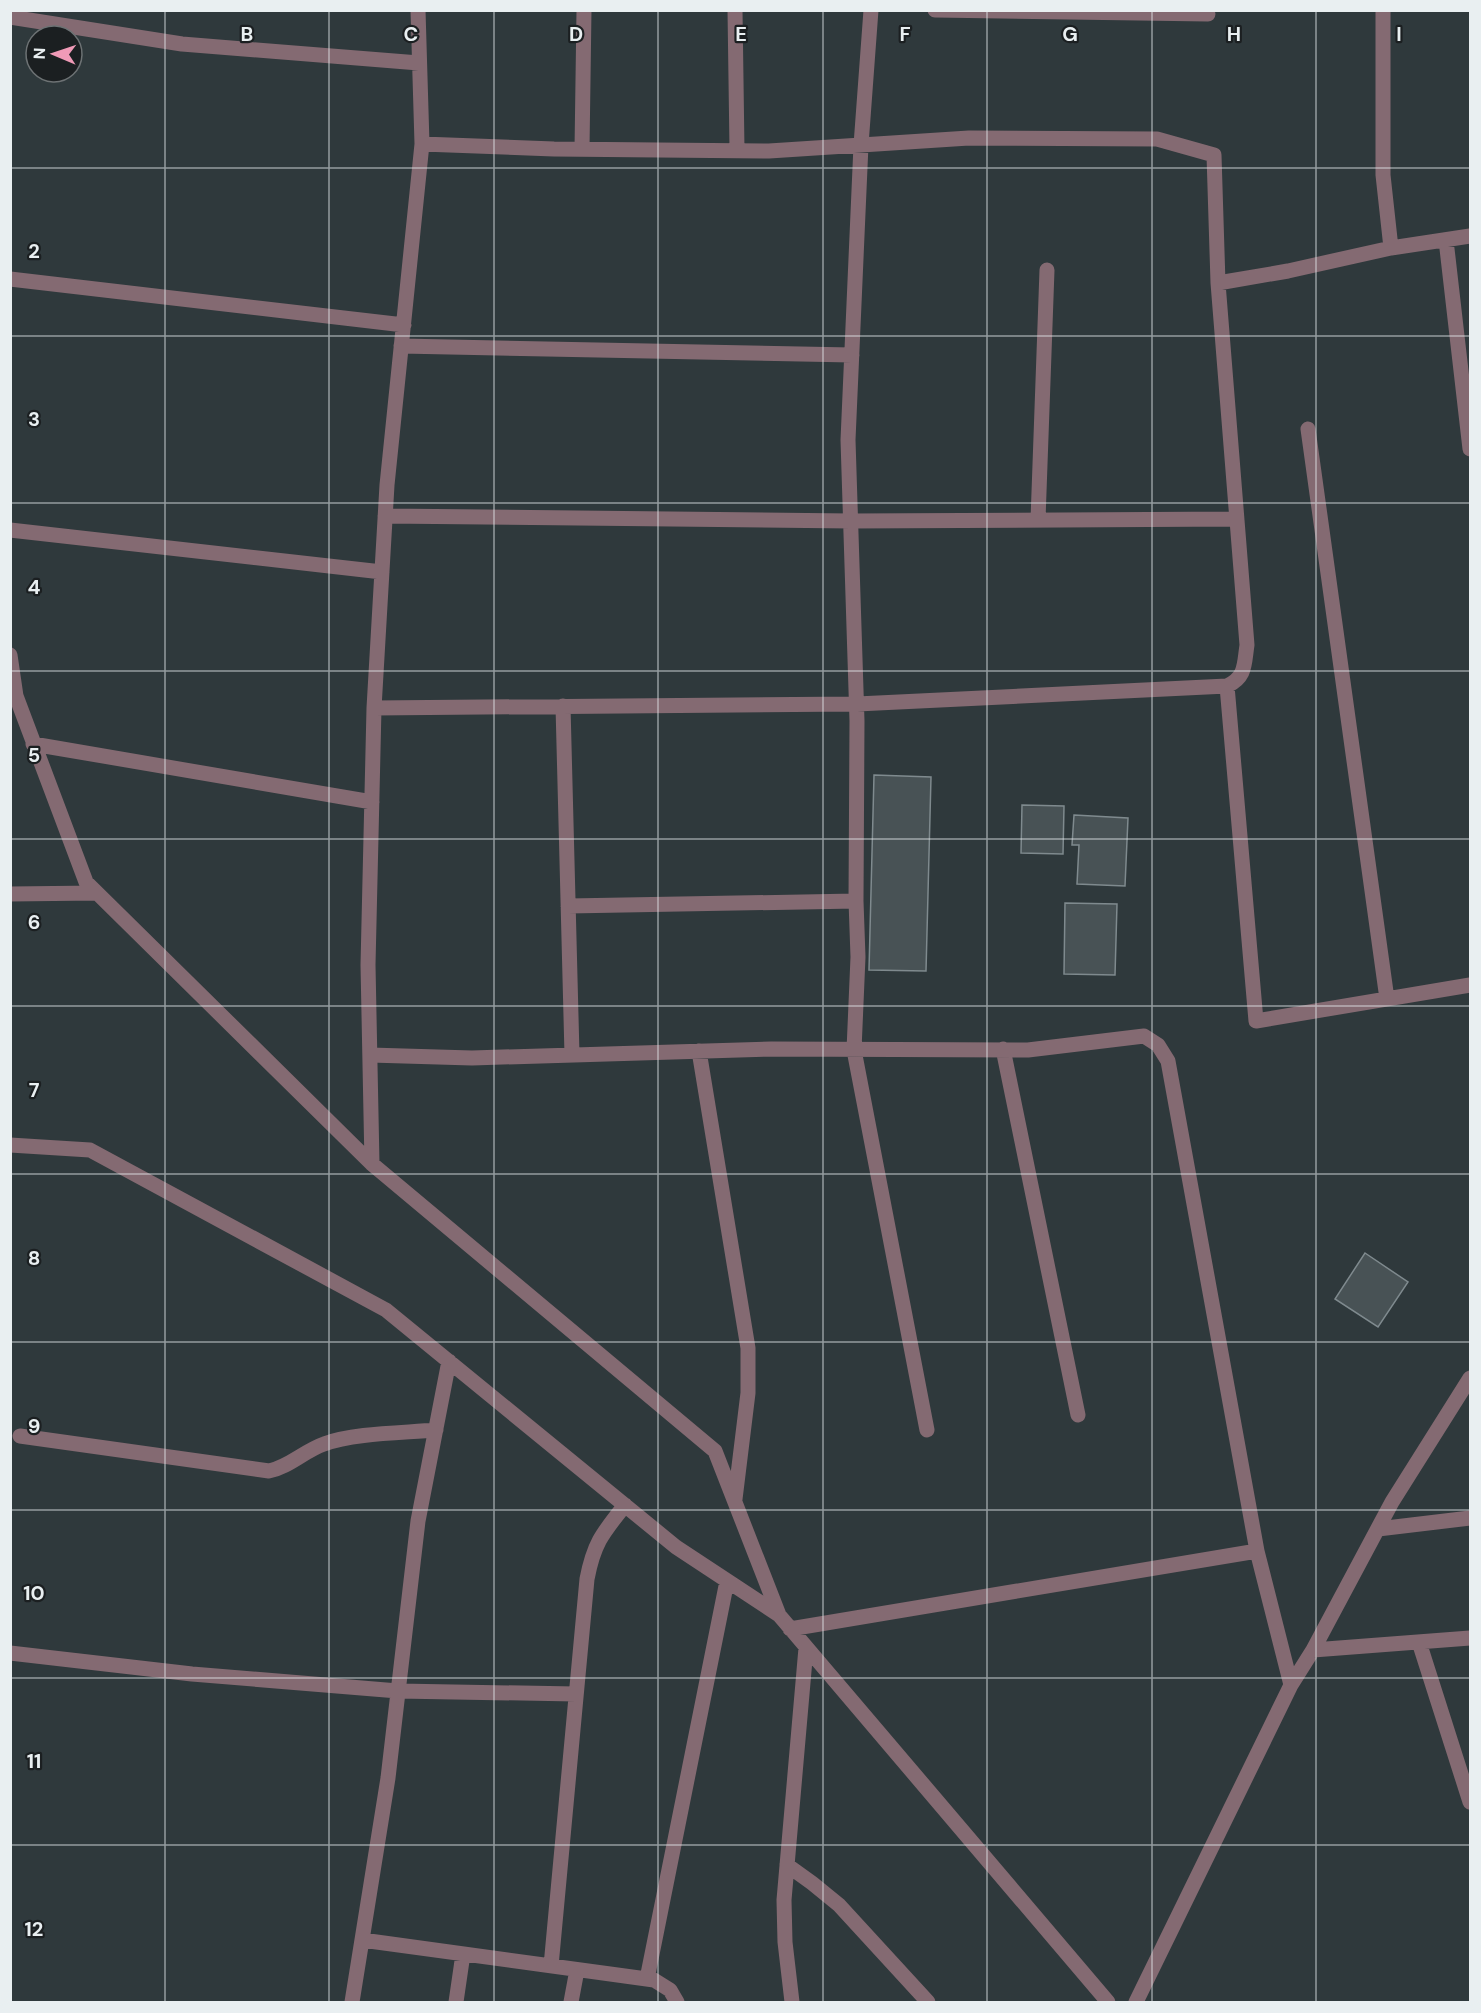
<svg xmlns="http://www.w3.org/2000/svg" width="1481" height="2013" viewBox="0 0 1481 2013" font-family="'DM Sans',sans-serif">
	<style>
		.building { fill: #485255; stroke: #7f8a8e; stroke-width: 1.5 }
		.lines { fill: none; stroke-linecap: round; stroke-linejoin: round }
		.street { stroke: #846a72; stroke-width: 15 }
		.grid { fill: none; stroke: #e9eff1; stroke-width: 1.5; stroke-opacity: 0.55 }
		.grid-label { font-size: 20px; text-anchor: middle; font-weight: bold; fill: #e9eff1; stroke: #1b1f21; stroke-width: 4.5; stroke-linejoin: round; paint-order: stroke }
	</style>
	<rect width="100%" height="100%" fill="#2f393c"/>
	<path class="building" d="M874,775L931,777L926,971L869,970Z
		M1022,805L1064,806L1063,854L1021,853Z
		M1074,815L1128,818L1125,886L1077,884L1079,845H1072Z
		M1065,903L1117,904L1115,975L1064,974Z
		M1365,1253L1408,1282L1378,1327L1335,1299Z"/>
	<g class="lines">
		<path class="street" d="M735,10L737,150
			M871,10L861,145L848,440L857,721L856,901L858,957L854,1050L927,1430
			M935,10L1208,14
			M1383,10V175L1391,248
			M10,17L182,44L419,63
			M422,144L554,149L769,151L969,138L1157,139L1214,155L1218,283L1288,271L1391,248L1470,236
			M582,149L584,10
			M1446,240L1470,449
			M10,279L404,325
			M401,346L852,355
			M1308,429L1387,999
			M385,516L851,521L1237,519
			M1038,520L1047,270
			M10,530L382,572
			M10,655L16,696L86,882L372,1164L715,1451L779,1615
			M1227,686L1256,1021L1470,985
			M563,706L572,1055
			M374,708L857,704L1227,686C1246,677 1244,665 1247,645L1218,283
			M33,744L372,802
			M10,894L97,893
			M568,906L856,901
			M1003,1049L1078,1415
			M699,1051L748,1348V1393L735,1499
			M370,1055L472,1058L771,1049L1028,1050L1144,1036L1158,1045L1168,1061L1257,1551L1291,1685
			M10,1145L90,1150L386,1310L676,1547L779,1615L1108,2002
			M372,1164L368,965L374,708L387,485L422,144L418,10
			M20,1436L269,1471C289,1467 304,1451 324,1444C353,1433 403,1433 436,1430
			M1378,1529L1470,1518
			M790,1629L1257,1551
			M1419,1642L1470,1802
			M1313,1650L1470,1638
			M10,1653L192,1674L398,1691L576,1694
			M787,1865L812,1883L839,1905L928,2002
			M362,1940L654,1980L670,1990L677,2002
			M551,1966L587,1579C594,1543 602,1534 625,1505
			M647,1979L727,1581
			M352,2002L388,1778L418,1521L449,1361
			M456,2002L463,1954
			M571,2002L577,1970
			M792,2002L785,1942L784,1900L806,1648
			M1136,2002L1291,1685L1313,1650L1392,1502L1470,1378"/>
	</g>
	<path class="grid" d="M165,10V2002M329,10V2002M494,10V2002M658,10V2002M823,10V2002M987,10V2002M1152,10V2002M1316,10V2002M10,168H1470M10,336H1470M10,503H1470M10,671H1470M10,839H1470M10,1006H1470M10,1174H1470M10,1342H1470M10,1510H1470M10,1678H1470M10,1845H1470"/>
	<g class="grid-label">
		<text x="247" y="41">B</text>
		<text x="411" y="41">C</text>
		<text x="576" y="41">D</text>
		<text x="741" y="41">E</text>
		<text x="905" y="41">F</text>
		<text x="1070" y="41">G</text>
		<text x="1234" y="41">H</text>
		<text x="1399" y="41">I</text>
		<text x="34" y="258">2</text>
		<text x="34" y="426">3</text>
		<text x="34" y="594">4</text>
		<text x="34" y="762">5</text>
		<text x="34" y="929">6</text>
		<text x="34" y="1097">7</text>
		<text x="34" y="1265">8</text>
		<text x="34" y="1433">9</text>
		<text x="34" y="1600">10</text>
		<text x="34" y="1768">11</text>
		<text x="34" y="1936">12</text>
	</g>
	<rect width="1481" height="2013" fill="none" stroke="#e9eff1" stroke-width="24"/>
	<g transform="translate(54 54) rotate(272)"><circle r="28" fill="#1b1f21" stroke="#6d7274" stroke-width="1.5"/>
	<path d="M0-4.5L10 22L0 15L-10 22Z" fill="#f09ab7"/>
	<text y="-9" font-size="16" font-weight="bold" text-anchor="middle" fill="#e9eff1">N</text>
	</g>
</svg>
